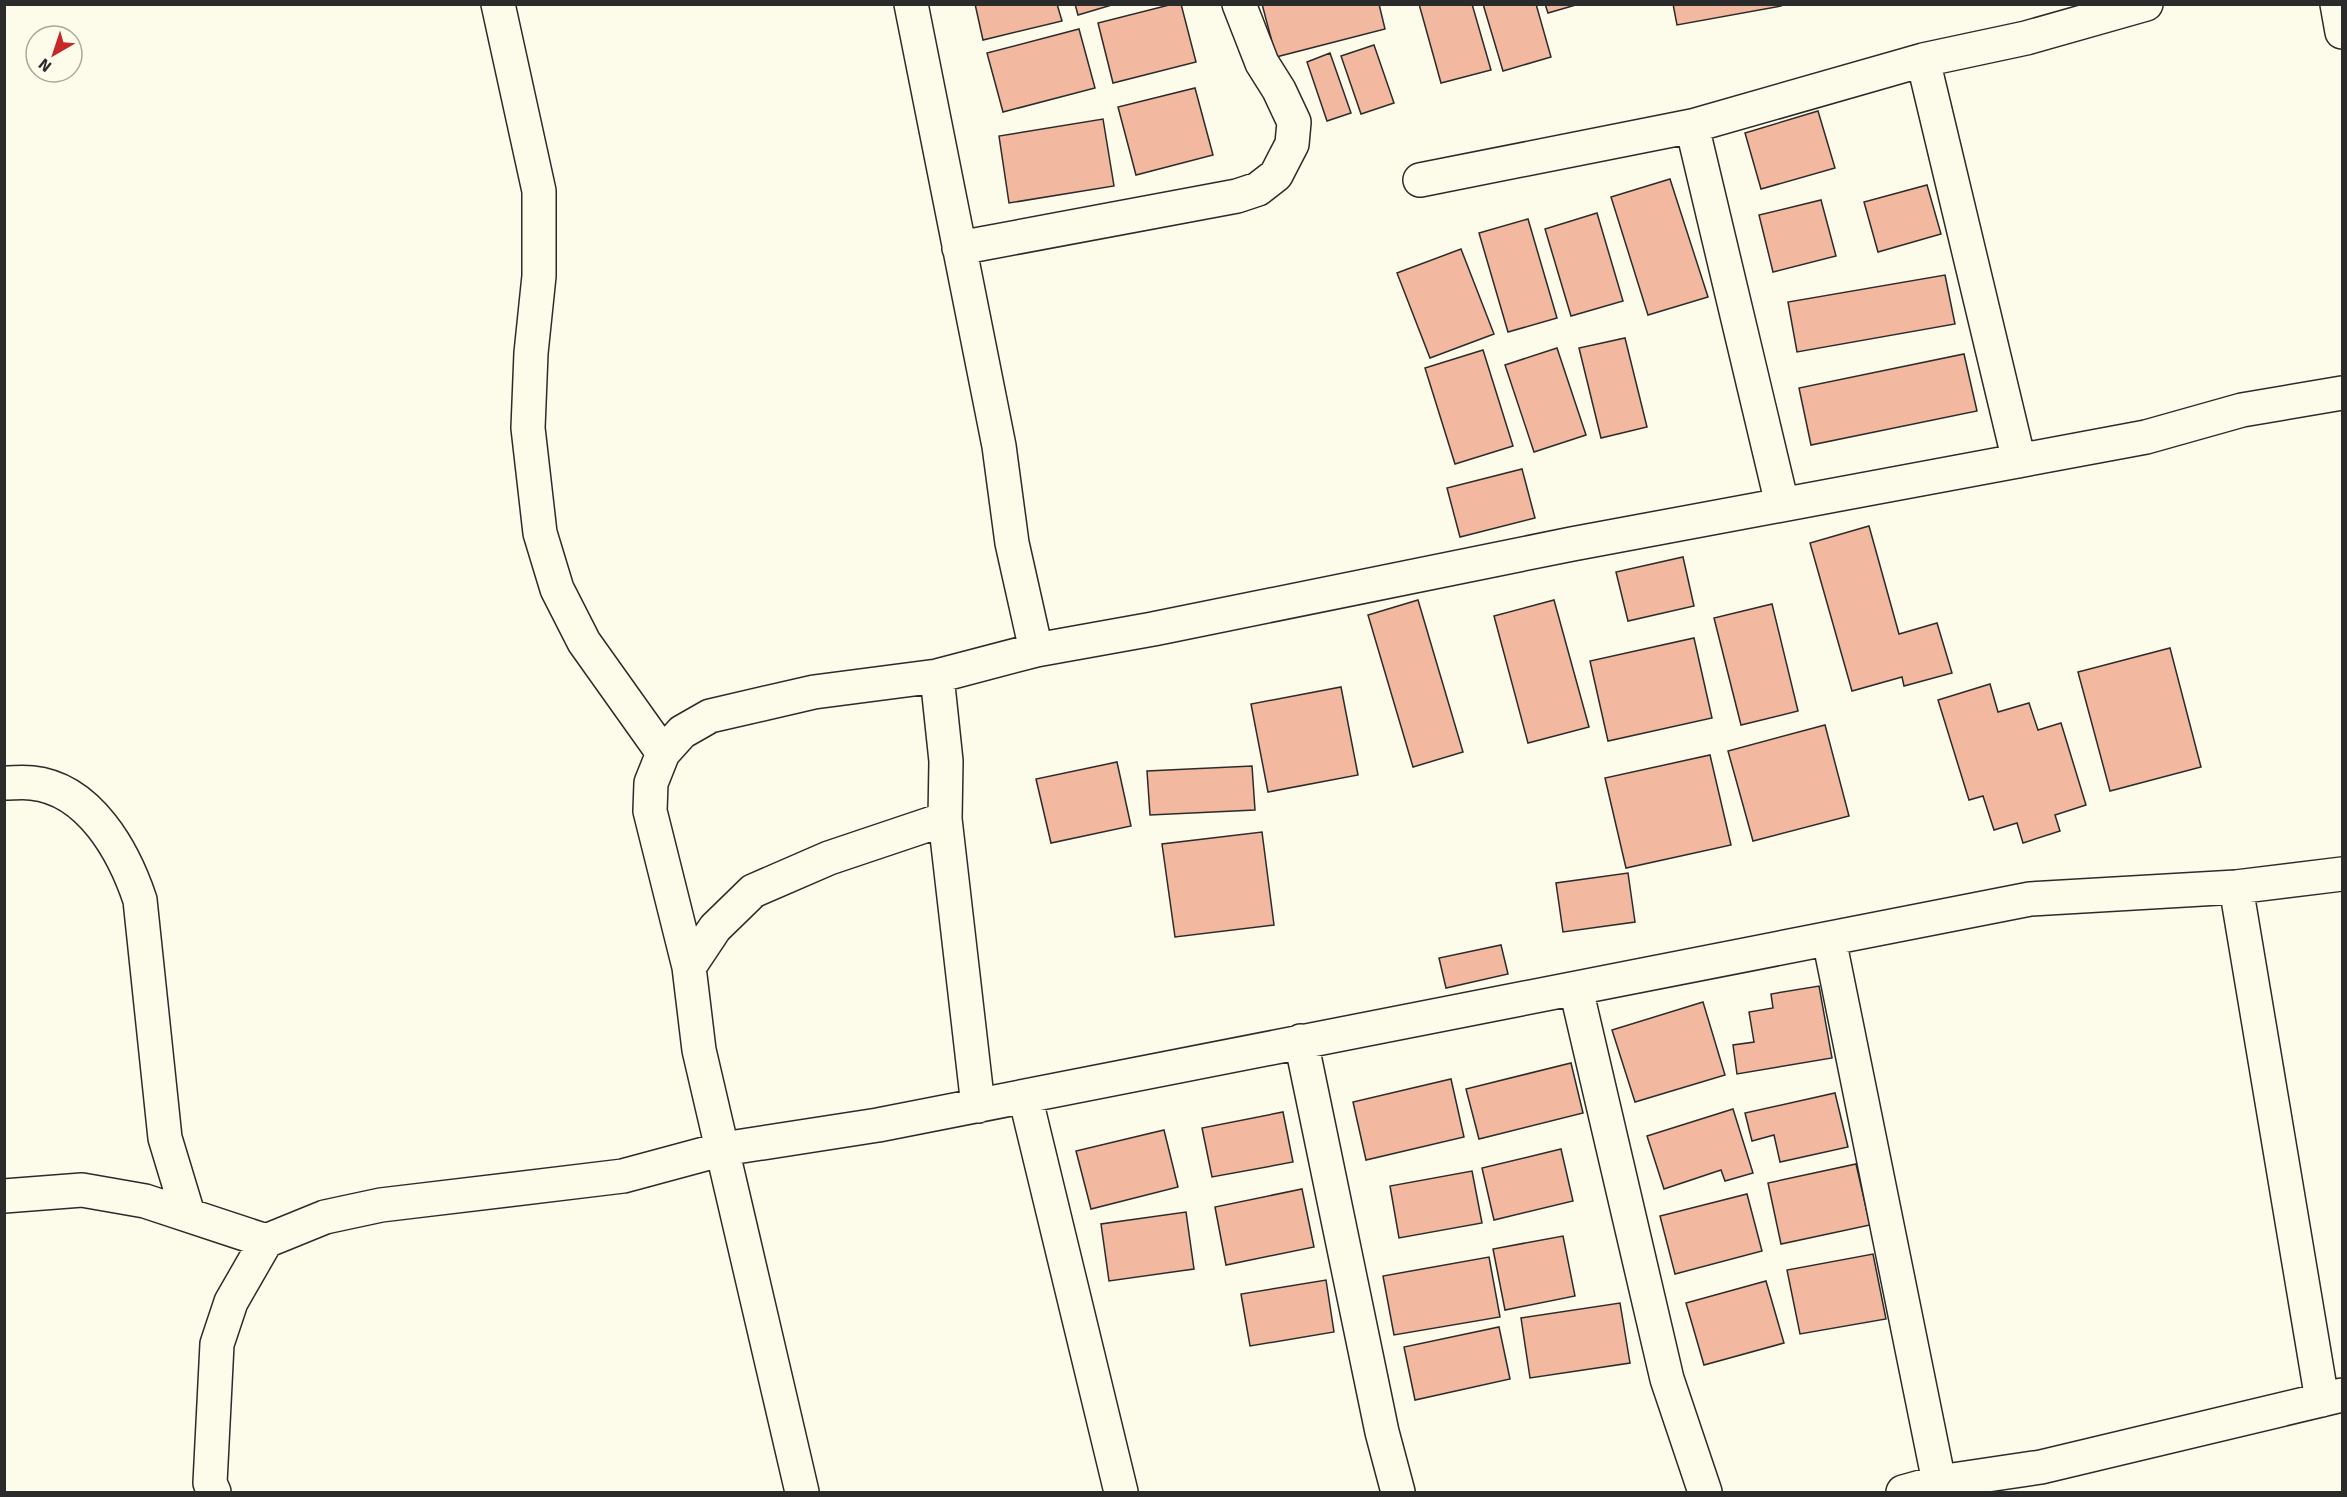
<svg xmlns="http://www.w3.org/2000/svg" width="2347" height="1497" viewBox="0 0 2347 1497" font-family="Signika,sans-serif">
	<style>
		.building { fill: #f2b8a0; stroke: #2b2b2b; stroke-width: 1.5 }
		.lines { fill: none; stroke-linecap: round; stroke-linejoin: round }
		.minor-casing { stroke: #2b2b2b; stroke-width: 36 }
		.minor { stroke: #fdfbea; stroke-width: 33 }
	</style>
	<rect width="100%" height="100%" fill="#fdfbea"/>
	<path class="building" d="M975,4H1057L1062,21L983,40Z
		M1075,4H1115L1078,15Z
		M1173,4H1181L1196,62L1113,83L1098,23Z
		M1262,4H1379L1385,29L1276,57Z
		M1419,4H1472L1491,70L1441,83Z
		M1483,4H1536L1551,57L1503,71Z
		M1545,4H1579L1548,13Z
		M1673,4H1780L1781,6L1677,25Z
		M1079,29L1095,88L1003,112L987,53Z
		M1374,45L1394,103L1361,114L1341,56Z
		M1330,53L1351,113L1327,121L1307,62Z
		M1195,88L1213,155L1136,175L1118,107Z
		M1818,111L1835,168L1761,189L1745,133Z
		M1103,119L1114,186L1009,203L999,136Z
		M1670,179L1708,297L1648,315L1611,197Z
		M1927,185L1941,234L1878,252L1864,202Z
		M1821,200L1836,256L1773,272L1759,215Z
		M1597,213L1623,301L1571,316L1545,229Z
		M1528,219L1557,318L1508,332L1479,233Z
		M1461,249L1494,334L1430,358L1397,273Z
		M1945,275L1955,324L1797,352L1788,302Z
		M1625,338L1647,427L1601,438L1579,348Z
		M1557,348L1586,435L1534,452L1505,365Z
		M1483,350L1513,446L1455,464L1425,368Z
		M1964,354L1977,411L1811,445L1799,388Z
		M1522,469L1535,518L1460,537L1447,488Z
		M1869,526L1899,634L1937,623L1952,673L1904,686L1902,677L1852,691L1810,543Z
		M1683,557L1694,606L1628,621L1616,572Z
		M1418,600L1463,752L1413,767L1368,615Z
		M1554,600L1589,727L1528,743L1494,616Z
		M1772,604L1798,711L1741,725L1714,618Z
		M1694,638L1712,718L1608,741L1590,661Z
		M2170,648L2201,767L2110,791L2078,672Z
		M1990,684L1998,712L2029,703L2038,730L2061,723L2086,805L2055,815L2060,831L2023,843L2017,823L1994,830L1983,796L1969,800L1938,700Z
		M1341,687L1358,775L1268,792L1251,704Z
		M1825,725L1849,816L1753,841L1728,751Z
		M1710,755L1731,845L1626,868L1605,778Z
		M1117,762L1131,826L1051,843L1036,779Z
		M1252,766L1255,810L1150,815L1147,771Z
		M1262,832L1274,925L1175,937L1162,844Z
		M1628,873L1635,922L1563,932L1556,883Z
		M1501,945L1508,974L1446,988L1439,958Z
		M1819,986L1832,1058L1737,1074L1733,1045L1754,1042L1749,1012L1773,1008L1771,994Z
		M1703,1002L1725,1075L1635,1102L1612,1030Z
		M1571,1063L1583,1113L1479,1139L1466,1089Z
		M1451,1079L1464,1137L1366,1160L1353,1102Z
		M1835,1093L1848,1147L1780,1162L1774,1135L1752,1141L1745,1113Z
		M1733,1109L1753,1173L1725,1181L1721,1170L1664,1189L1647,1136Z
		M1283,1112L1293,1162L1212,1177L1202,1128Z
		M1164,1130L1178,1187L1091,1209L1076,1151Z
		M1561,1149L1573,1201L1494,1220L1482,1168Z
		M1856,1164L1870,1225L1781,1244L1768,1183Z
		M1472,1171L1482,1223L1399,1238L1390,1186Z
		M1302,1189L1314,1247L1226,1265L1215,1207Z
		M1747,1194L1762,1251L1675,1274L1660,1216Z
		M1186,1212L1194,1269L1109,1281L1101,1224Z
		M1563,1236L1575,1296L1505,1310L1493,1249Z
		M1873,1254L1886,1319L1800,1334L1787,1270Z
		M1489,1257L1500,1317L1394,1335L1383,1276Z
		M1326,1280L1334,1332L1250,1346L1241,1294Z
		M1766,1281L1784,1343L1704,1365L1686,1303Z
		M1620,1303L1630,1363L1530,1378L1521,1318Z
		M1499,1327L1510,1379L1415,1400L1404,1347Z"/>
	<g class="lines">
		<g class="minor-casing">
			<path id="minor" d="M498,4L539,191V276L531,353L528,428L540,533L557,589L584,642L663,753
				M911,4L999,446L1012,543L1036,650
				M2337,4L2342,32
				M1923,60L2019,461
				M1692,126L1782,504
				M1420,180L1692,126L1923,60L2026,38L2146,4
				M959,248L1237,196L1258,189L1276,175L1292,144L1294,122L1279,90L1262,63L1239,4
				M4,783C14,783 23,782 32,783C90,789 124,852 140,900L165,1138L188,1214
				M945,819L978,1106
				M2236,887L2322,1400
				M1829,939L1939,1482
				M689,967L650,811L651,783L663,753L682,732L710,716L814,692L937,676L1036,650L1153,629L1572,544L2146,437L2242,410L2342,393
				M1576,989L1667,1379L1705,1492
				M1301,1041L1382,1432L1398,1492
				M1025,1096L1121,1492
				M4,1196L82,1190L145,1201L266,1241
				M214,1492L210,1483L217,1344L231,1302L266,1241L325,1217L381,1205L623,1176L723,1149L878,1125L2030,899L2236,887L2342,874
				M802,1492L699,1050L689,967L715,928L753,891L829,858L945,819L946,761L937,676
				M1903,1492L1939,1482L2041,1467L2342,1395"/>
		</g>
		<use href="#minor" class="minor"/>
	</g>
	<rect width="2347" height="1497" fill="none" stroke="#2b2b2b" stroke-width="12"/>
	<g transform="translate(54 54) rotate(219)"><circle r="28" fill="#fdfbea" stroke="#a9a89e" stroke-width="1.5"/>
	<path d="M0-4.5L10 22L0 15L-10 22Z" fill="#c62828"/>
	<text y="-9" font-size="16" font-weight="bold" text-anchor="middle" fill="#2b2b2b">N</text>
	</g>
</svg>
